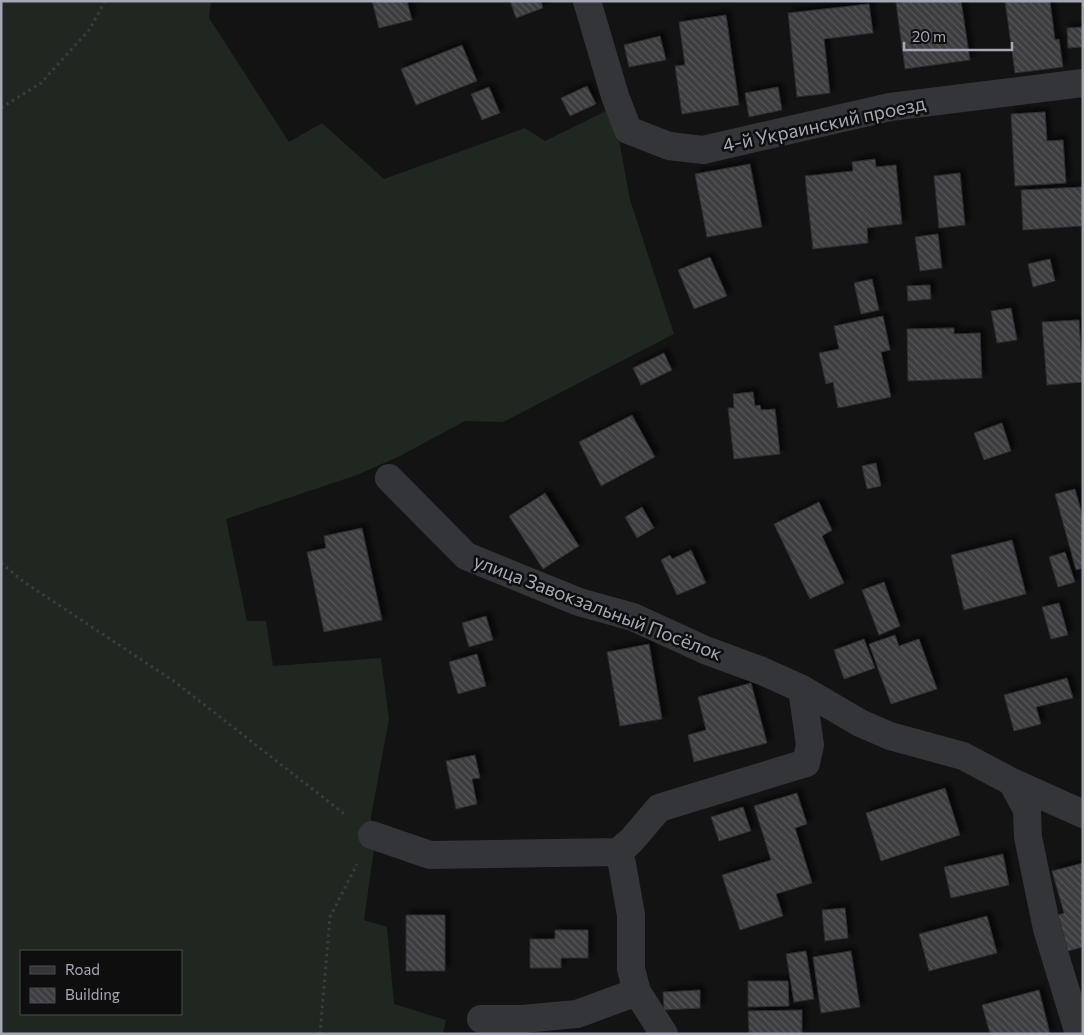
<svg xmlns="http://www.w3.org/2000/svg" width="1084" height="1035" viewBox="0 0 1084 1035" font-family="Commissioner,sans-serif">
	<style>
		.grass { fill: #1f2720; fill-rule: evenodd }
		.building { fill: url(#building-back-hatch); stroke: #2d2d30; filter: url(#shadow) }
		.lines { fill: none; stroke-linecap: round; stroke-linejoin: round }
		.path { stroke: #3a3c40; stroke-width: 3; stroke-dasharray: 2.5 4; stroke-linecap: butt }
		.street { stroke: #343539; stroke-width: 28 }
		.labels { text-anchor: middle; stroke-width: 5; stroke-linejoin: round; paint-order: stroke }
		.street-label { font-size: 19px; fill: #a4a9b5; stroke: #0e0e0f }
	</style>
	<defs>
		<pattern id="building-back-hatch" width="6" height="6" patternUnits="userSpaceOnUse" patternTransform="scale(1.25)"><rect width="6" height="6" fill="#3d3e41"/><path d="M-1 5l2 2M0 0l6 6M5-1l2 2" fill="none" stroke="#56575a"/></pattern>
		<filter id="shadow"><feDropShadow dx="4.5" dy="-4.5" stdDeviation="2.5" flood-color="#0009"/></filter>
	</defs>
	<rect width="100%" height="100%" fill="#131314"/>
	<path class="grass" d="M1,1H211L209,18L289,142L322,123L384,179L525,128L545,141L606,111L618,134L630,200L674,334L503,422L465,421L400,456L357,475L226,519L247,621H266L273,666L381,658L389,719L371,817L374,849L364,920L387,927L394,1004L446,1020L443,1034H1ZM21,951H181V1014H21Z"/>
	<path class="building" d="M372,1H407L412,20L379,28Z
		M510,1H541L543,8L516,18Z
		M909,1H961L970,60L905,69L896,3Z
		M1005,1H1050L1055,40L1059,39L1063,67L1015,73Z
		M869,4L873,33L824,39L830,93L797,97L788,13Z
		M726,15L739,105L682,114L675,66L685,65L679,22Z
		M1083,27V47L1068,48L1067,28Z
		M660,36L666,60L629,67L624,45Z
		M462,45L477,81L416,105L401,69Z
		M587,86L596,104L570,116L561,98Z
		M489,87L500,113L482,120L471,94Z
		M778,87L782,110L749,117L745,93Z
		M1045,112L1047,141L1063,140L1066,183L1015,186L1011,114Z
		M875,159L876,167L896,165L902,224L867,228L868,243L813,249L805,176L853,171L852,162Z
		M750,164L762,227L707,237L695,174Z
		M960,173L965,225L939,228L934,176Z
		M1083,187V226L1023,230L1021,190Z
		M938,234L942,268L920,271L915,237Z
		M710,257L727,296L694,309L678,270Z
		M1050,259L1055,281L1033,287L1028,264Z
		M872,279L879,310L861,314L854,283Z
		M930,285L931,299L908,301L907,286Z
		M1011,308L1017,340L997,343L991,311Z
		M883,316L890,350L881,352L891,397L838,408L833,382L826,384L819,353L839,349L834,326Z
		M1079,320L1083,382L1047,385L1042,322Z
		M954,328V334L980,333L982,378L908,381L907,329Z
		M664,353L672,370L641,385L633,368Z
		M753,392L755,406L760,405L761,410L775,409L780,454L734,459L728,408H734L733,394Z
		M632,415L655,457L601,486L579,442Z
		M1002,423L1011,451L984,460L974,433Z
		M876,463L881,486L867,489L862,466Z
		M1075,489L1083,518V568L1076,570L1055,494Z
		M545,493L579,546L543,569L509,516Z
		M819,502L832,530L822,536L844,583L810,599L774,524Z
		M642,507L654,528L637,538L625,517Z
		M362,528L382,620L324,632L307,552L326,548L324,536Z
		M1012,540L1026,594L964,610L951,555Z
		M691,550L706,583L677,595L661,560L670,555L672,559Z
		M1065,552L1075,582L1058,587L1049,557Z
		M884,582L900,626L879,635L862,590Z
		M1059,603L1068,635L1051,639L1042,607Z
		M486,616L493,640L469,647L462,623Z
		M895,635L899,646L919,639L937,689L891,704L869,644Z
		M864,639L875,668L844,679L834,650Z
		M649,644L662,719L620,726L607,652Z
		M477,654L486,686L458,694L449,662Z
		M1067,678L1073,698L1036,707L1041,724L1014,731L1004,695Z
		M751,683L767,743L694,762L688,735L706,730L698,697Z
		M475,755L480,778L472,779L477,804L456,809L446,761Z
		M945,788L960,835L881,861L866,813Z
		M797,793L807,824L795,828L812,883L776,894L783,916L740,930L722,875L771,860L754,806Z
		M743,807L751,831L719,841L711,817Z
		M1003,854L1009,885L951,898L944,867Z
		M1083,863V947L1068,951L1058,915L1064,913L1052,871Z
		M845,908L848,938L825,941L822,910Z
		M406,915H445V971H406Z
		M987,916L997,953L929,971L919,934Z
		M555,930H588V958H561V968H530V939H555Z
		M806,951L814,999L794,1002L786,954Z
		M851,951L860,1007L821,1013L813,957Z
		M748,981H788L789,1006L748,1007Z
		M700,990V1008L664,1010L663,992Z
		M1039,990L1050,1034H990L982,1005Z
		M802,1010V1034H749L748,1011Z"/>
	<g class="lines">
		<path class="path" d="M1,108L41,83L90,29L105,1
			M1,563L24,582L175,682L347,816
			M320,1034L330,917L357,864"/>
		<path class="street" d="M587,1L615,96L628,130L669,146L703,150L890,107L1083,83
			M389,478L466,556L579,602L633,617L705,650L762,671L802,689L860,723L890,736L963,756L1012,782L1083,814
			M1012,782L1027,810L1028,837L1047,929L1079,1034
			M372,835L430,855L618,852L631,841L659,808L806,763L810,745L802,689
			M618,852L622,864L631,915V969L637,992L664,1034
			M481,1019H522L577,1014L637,992"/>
	</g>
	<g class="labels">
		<g class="street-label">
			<text transform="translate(824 124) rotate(-12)" y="7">4-й Украинский проезд</text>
			<text transform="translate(598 607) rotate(21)" y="7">улица Завокзальный Посёлок</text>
		</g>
	</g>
	<rect width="1084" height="1035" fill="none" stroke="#a4a9b5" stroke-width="5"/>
	<rect x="20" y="950" width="162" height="65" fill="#0e0e0f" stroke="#4a4c51"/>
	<rect x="30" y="966" width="25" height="8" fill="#343539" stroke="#4a4c51"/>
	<text x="65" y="975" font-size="15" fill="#a4a9b5">Road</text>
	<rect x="30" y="988" width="25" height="15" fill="url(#building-back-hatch)" stroke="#4a4c51"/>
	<text x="65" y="1000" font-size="15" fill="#a4a9b5">Building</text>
	<path d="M904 42v8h108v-8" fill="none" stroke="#a4a9b5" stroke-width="2.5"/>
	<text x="912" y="42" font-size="15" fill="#a4a9b5" stroke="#0e0e0f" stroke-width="4" paint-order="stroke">20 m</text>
</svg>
